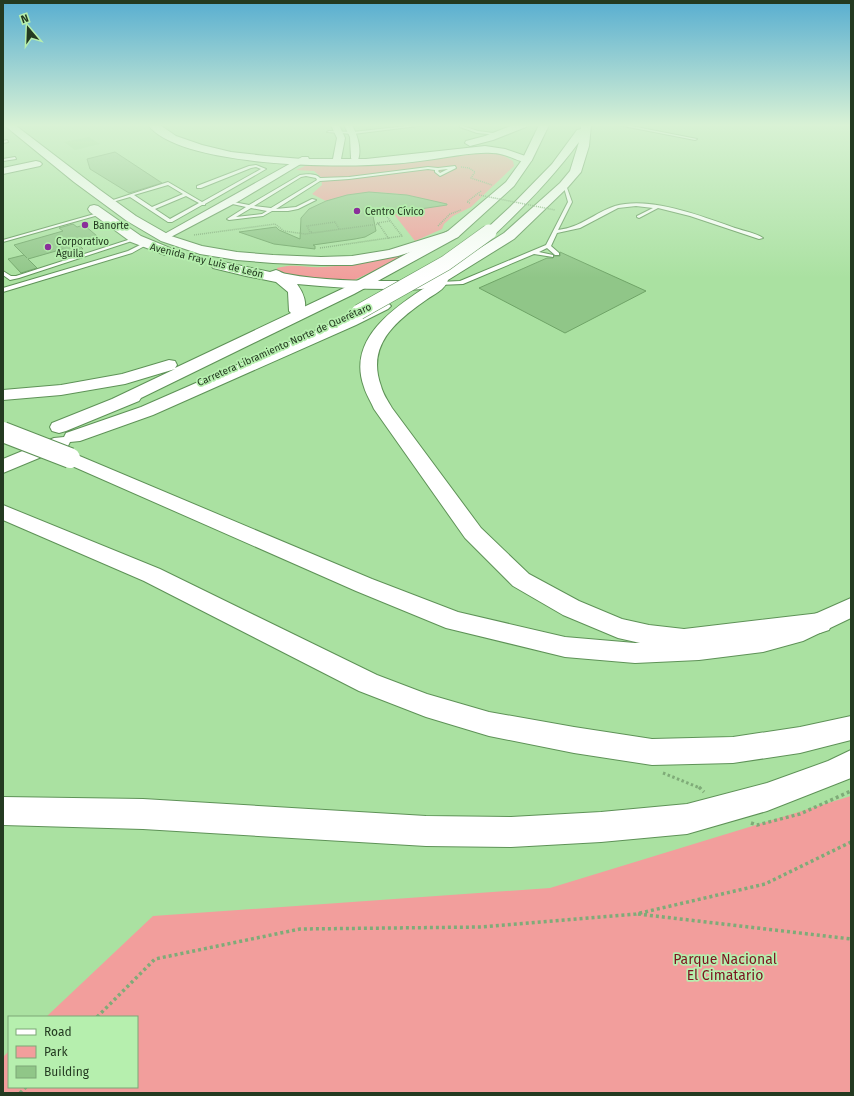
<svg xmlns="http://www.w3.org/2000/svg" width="854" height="1096" viewBox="0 0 854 1096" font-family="'Fira Sans',sans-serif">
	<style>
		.built { fill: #9dda94 }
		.green { fill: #f29e9c }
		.building { fill: #90c688; stroke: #6fa467 }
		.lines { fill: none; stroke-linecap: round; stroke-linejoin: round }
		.lane-casing { stroke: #5e9257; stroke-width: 2 }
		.street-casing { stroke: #5e9257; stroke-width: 2 }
		.secondary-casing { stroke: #5e9257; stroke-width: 2 }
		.highway-casing { stroke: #5e9257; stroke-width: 2 }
		.path-far2 { stroke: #7fab78; stroke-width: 1.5; stroke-dasharray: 1 1; stroke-linecap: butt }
		.path-far1 { stroke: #7fab78; stroke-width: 3; stroke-dasharray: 2.5 2.5; stroke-linecap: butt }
		.path { stroke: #7fab78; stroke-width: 3.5; stroke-dasharray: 3 3; stroke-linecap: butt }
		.lane { fill: #fff; fill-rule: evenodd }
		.street { fill: #fff; fill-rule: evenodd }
		.secondary { fill: #fff; fill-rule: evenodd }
		.highway { fill: #fff; fill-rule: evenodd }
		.secondary-bridge-casing { stroke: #5e9257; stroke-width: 22; stroke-linecap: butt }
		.highway-bridge-casing { stroke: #5e9257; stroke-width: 16; stroke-linecap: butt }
		.path-bridge { stroke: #7fab78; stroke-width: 1.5; stroke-dasharray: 1 1; stroke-linecap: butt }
		.secondary-bridge { stroke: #fff; stroke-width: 20 }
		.highway-bridge { stroke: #fff; stroke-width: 15 }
		.poi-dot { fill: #8a2f9a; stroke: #b6efae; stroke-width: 1.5 }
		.labels { text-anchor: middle; stroke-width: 3.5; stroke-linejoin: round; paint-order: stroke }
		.far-poi-label { font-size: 10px; fill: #243a21; stroke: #b6efae; text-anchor: start }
		.far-street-label { font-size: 10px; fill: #243a21; stroke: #b6efae }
		.near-park-label { font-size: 14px; fill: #7b1420; stroke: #b6efae }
	</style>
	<rect width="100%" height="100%" fill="#aae1a1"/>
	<path class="built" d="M89,137L100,144L75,150L64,142Z"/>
	<path class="green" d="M471,151L499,153L513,161L514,166L471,207L453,216L444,224L442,229L415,241L393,213L437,206L407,195L390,193L369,192L347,195L326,201L312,194L322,185L321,177L314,171L296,170L305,166L362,165Z
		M420,249L352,281L281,276L277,274V268C295,263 305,268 323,267C356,265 388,259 420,249Z
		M851,796V1093H3V1057L9,1051V1087H137V1017H46L153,916L550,888Z"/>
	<path class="building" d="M115,152L162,183L129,193L90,169L87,159Z
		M369,192L407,195L447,204V205L373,216L376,231L365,237L355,239L313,245L315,246V249L274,244L239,232L276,227L279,230L300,239L301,218L309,209L326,201L347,195Z
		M73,224L77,227L84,225L97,236L76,242L83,249L69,253L63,249L28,259L37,268L21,273L8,259L24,255L27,258L14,245L63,231L59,228Z
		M560,252L646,291L565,333L479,288L547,258H553L554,256H560Z"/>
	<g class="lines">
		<g class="lane-casing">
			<path id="lane" d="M415,125H426L353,134L327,132L329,131L353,132Z
				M460,125L478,131L501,134L499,135L477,133L460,127Z
				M618,125H626L697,139L695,140Z
				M7,140L8,142L3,143V141Z
				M15,157L16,159L3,161V159Z
				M256,165L266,169L205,204V205H202L172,222H168L130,197L109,203L107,202L168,182L202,202L261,169L256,167L251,168L201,188H197V186L249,166ZM168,185L183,194L152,207L134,195ZM186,196L199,203L170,219L155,209Z
				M455,166L456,168L440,176L435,172V170L428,169L349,179L320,181L276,209L296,207L312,199L316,200L298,209L288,211H272L263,216L229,220L227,219L246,207L228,203V201L249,205L300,175C306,174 316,173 320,178L349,177L428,167L438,168ZM448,169L440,173L438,171L439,170ZM306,176L316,178L317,180L271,208L254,206L301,177ZM251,208L267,211L262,214L236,217Z
				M563,184L566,185L572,202L558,230C582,227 594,213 615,206C650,196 701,216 735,228C744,231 756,233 763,238L759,239L690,216L658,208L639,218L637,217V216L653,208L636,206L618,208L580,228L557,233L551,246L559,253V255H555L547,248L539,252L553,255V257L534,254L463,284L438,285V283L440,282L460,281L546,245L568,202Z
				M98,213L102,214L3,242V240Z
				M134,238L138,239L19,278L10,280L3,275V271L11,276H16Z
				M144,243L148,244L132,253L3,292V288L128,251Z"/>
		</g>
		<g class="street-casing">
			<path id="street" d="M331,125H339L345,138L341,159L337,161L333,159L337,138Z
				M344,125H352C357,134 362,149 358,160H352L351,158L350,137Z
				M302,157H308L309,159L239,201L167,239H161L159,237Z"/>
		</g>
		<g class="secondary-casing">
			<path id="secondary" d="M4,125H15L100,190L136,216L171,236L202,246L237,252L273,255L321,257L352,256L389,250L453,230L458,231L460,234L458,237L398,256L352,265H321L273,263L237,260L200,254L161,241L127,221L74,182Z
				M148,125H160L176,136L202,145L231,152L266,156L302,159H366L485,146L505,149L531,158L532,160L527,163C515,160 505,153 492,153C477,152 462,155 447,157C428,160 409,163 389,164C338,168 181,167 148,125Z
				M513,125H527L526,127L493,140L470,146L465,143L466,141L485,136Z
				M36,161L40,162L42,164L40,166L3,174V168Z
				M94,205L98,206L141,236L170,248L172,251L170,254L165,255L131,242L90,212L88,209L90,206Z
				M218,261L270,272L276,270C280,271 283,274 287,274C328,282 380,281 422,281L427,282L429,285L427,288C415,291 402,289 390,289C359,289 328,287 297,284C303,292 309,305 302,314L297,316L292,314L289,311L288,292L276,282L246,276L213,268L211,265L213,262Z
				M70,452L372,579L458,612L565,637L635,643L699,640L763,632L790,625L851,598V618L803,641L763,652L699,660L635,663L565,657L446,628L356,591L63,462L60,458L63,454Z
				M3,505L160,569L377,675L427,694L489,712L574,727L652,739L733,737L800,727L851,716V740L800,753L733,763L652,765L574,753L489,736L426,717L359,691L144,581L3,520Z"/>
		</g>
		<g class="highway-casing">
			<path id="highway" d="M539,125H549L532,160L514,186L458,237L354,294L141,398L139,401L66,431L59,433L52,431L50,427L52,423L112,399L175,369L125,384L61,395L3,400V390L61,385L122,374L169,360L175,361L177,365L175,368L344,288L448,231L506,182L522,160Z
				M581,125H591L589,146L581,172L568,187L514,239L448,280C445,290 434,294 426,300C396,321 366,345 381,386C383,394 388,401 392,408L481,528L529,574L579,601L622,619L649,625L684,629L820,613L829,616L832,623L829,630L820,633L684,649L649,645L618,638L563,615L513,586L465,538L374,409C371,402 366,394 364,387C347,340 392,309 426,287L423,286L421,283L423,280L437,275L504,233L560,183L570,171L579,142C554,176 525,206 494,235H484L483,232L510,207L552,164L577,130L581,129Z
				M383,301L388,303L391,306L388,309L356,325L153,415L80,441L70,442L68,446L3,473V459L54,438L64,437L66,433L141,407Z
				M851,750V778L767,811L687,834L601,842L511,847L426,846L143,829L3,825V797L143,799L426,816L511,817L601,812L687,804L767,783L828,761Z"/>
		</g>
		<path class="path-far2" d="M461,167L469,168L475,172L471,178L492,185
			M470,203L467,202L481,191
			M377,223L390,221
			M378,223L389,239
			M438,226L450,214L461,210
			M312,232H310L307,226L335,222L339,229
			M194,235L275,224L284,231L305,234L379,224
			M320,248L402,236L385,214"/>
		<path class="path-far1" d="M663,773L700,788"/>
		<path class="path" d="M699,787L704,792
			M751,823L757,825L800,814L851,791
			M638,914L851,939
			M97,1017L155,959L300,929L481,927L636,914L765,884L851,842
			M20,1093L26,1087"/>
		<use href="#lane" class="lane"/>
		<use href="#street" class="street"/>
		<use href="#secondary" class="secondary"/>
		<use href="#highway" class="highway"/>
		<g class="secondary-bridge-casing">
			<path id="secondary-bridge" d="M3,432L70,458"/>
		</g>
		<g class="highway-bridge-casing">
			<path id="highway-bridge" d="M359,312L446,263L489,232"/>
		</g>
		<path class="path-bridge" d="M479,195L555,210"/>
		<use href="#secondary-bridge" class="secondary-bridge"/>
		<use href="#highway-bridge" class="highway-bridge"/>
	</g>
	<linearGradient id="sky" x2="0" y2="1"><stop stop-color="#58aed0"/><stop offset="0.45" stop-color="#d9f2d5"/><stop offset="1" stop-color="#d9f2d5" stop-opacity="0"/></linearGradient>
	<rect width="854" height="278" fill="url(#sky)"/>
	<g class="poi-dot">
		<circle cx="357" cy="211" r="4"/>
		<circle cx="85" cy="225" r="4"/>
		<circle cx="48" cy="247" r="4"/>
	</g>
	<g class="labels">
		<g class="far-poi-label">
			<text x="365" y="215">Centro Cívico</text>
			<text x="93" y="229">Banorte</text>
			<text x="56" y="245">Corporativo<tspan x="56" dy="12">Aguila</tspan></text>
		</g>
		<g class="far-street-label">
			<text transform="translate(207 260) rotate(14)" y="4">Avenida Fray Luis de León</text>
			<text transform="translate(284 344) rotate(-24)" y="4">Carretera Libramiento Norte de Querétaro</text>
		</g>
		<g class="near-park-label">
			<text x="725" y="964">Parque Nacional<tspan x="725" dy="16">El Cimatario</tspan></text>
		</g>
	</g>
	<rect width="854" height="1096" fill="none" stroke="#243a21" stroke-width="8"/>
	<rect x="8" y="1016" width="130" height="72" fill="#b6efae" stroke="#7ca776"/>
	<rect x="16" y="1029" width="20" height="6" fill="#ffffff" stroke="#7ca776"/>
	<text x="44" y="1036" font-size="12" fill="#243a21">Road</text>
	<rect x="16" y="1046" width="20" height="12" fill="#f29e9c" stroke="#7ca776"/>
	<text x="44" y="1056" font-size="12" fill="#243a21">Park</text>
	<rect x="16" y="1066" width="20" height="12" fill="#90c688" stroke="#7ca776"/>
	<text x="44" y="1076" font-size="12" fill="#243a21">Building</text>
	<g transform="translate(28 28) rotate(341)" stroke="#b6efae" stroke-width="3" paint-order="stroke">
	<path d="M0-3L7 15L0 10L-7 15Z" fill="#243a21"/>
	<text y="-6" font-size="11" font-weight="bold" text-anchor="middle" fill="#243a21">N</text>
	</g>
</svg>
